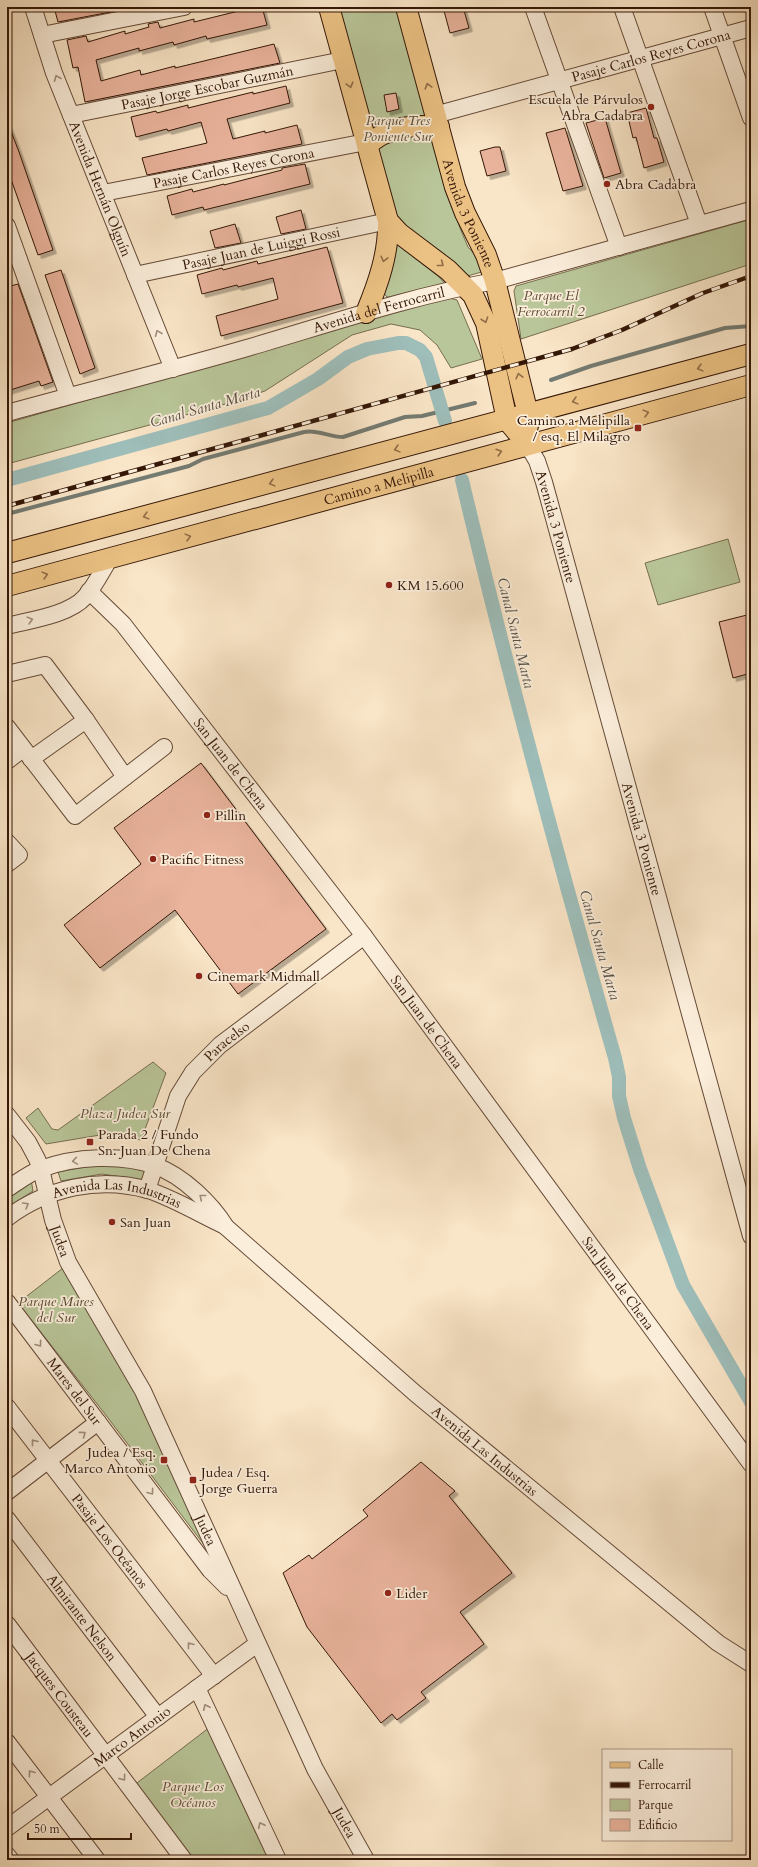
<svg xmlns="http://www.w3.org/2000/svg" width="758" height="1867" viewBox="0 0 758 1867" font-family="Cardo,serif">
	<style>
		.green { fill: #b9c699; stroke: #766e50 }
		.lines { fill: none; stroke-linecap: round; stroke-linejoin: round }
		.stream { stroke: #747b72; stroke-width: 4 }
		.canal { stroke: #9ebeba; stroke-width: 14 }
		.building { fill: #e9b39c; stroke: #341707; filter: url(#shadow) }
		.minor-casing { stroke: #654a37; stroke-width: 18 }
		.major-casing { stroke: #341707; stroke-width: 22 }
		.minor { stroke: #fbeedb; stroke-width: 16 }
		.major { stroke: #ecc284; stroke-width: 20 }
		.rail-casing { stroke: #341707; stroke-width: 4.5 }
		.rail { stroke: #fbeedb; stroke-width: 3; stroke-dasharray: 9; stroke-linecap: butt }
		.oneway { stroke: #a18d7c }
		.oneway2 { stroke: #906c46 }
		.poi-dot { fill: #8f2418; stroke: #fbeedb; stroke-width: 1.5 }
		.labels { text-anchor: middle; stroke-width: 3.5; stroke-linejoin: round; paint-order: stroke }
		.street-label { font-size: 14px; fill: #341707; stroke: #fbeedb }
		.poi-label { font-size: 14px; fill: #341707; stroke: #fbeedb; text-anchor: start }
		.park-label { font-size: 14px; font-style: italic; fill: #5c4c33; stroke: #fbeedb }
		.water-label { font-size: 15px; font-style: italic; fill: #595146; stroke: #fbeedb }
	</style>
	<defs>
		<filter id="shadow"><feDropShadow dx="3.5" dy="3.5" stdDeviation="0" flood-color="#0004"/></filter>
	</defs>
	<rect width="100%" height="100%" fill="#f9e5c7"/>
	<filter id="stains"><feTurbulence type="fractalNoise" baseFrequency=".005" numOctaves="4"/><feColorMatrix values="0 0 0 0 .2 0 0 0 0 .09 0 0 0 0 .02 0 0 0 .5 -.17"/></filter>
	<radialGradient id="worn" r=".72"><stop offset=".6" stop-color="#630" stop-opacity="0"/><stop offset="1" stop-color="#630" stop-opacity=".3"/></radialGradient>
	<path class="green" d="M336,7H398L447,186L460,228L468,247L476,256L485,271L464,277L397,224Z
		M751,219V264L521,339L514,291L516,286Z
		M393,241L439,277L446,285L395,298L387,297L382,291Z
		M445,297L457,300L482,359L451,368L437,345L420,330L391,324L352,335L265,391L219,406L7,464V423Z
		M728,539L740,582L658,605L645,563Z
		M153,1062L166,1073L141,1140L106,1134L46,1144L26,1118L38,1108L52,1129L58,1130Z
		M101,1164L145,1169L143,1180L102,1174L61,1181L58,1172Z
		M31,1179L33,1191L7,1208V1192Z
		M63,1268L138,1395L208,1550L105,1414L18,1303Z
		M210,1727L270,1860H189L133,1786Z"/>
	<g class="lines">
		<path class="stream" d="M551,380L591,366L725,328L751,326
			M7,514L189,466L203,459L304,432C317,429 329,437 343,437L405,417L422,416L475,403"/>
		<path class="canal" d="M7,480L268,408L318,379L348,357L367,349L398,343H406L420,350L426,357L445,421
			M462,480C508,674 560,866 615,1058L619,1077V1096L624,1118L640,1169L683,1285L751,1402"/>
	</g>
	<path class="building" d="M54,7H121V10L58,22Z
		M255,7H262L267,25L207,39L206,36L174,45L173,42L139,51V48L96,60L101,81L140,70L141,75L175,66V68L274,44L280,63L85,102L78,67L73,68L67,40L86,36L88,42L125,31V34L149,27L148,24L158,22L160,28L194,19V22Z
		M443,7H463L469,28L450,33Z
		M286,86L290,103L227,119L233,139L265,131V133L297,125L302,144L147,175L142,158L207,143L201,122L168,131L167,129L136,137L131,117L156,111L157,113L188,105V108L253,92V94Z
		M396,93L399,109L387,112L384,95Z
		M646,108L654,138H657L664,162L644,168L636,137L633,138L627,113Z
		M605,118L621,173L604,178L586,123Z
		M7,126H9L19,152L53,250L38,255L7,168Z
		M565,128L583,186L563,191L546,133Z
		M495,147H500L506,171L487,176L480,151Z
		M305,164L310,184L204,210L203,207L172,215L167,196L192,189L193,192L224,184V185L282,170V168Z
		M301,210L306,229L281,234L276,217Z
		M235,224L241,243L215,248L210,231Z
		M327,247L343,303L221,336L216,316L278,299L273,278L238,287L237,285L202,294L197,275L222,268L223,270L257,261L258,264Z
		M61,270L95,368L80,374L45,275Z
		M18,284L53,382L41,386L39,381L7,391V304L12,303L7,287Z
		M751,614V673L733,678L719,622Z
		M201,763L326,929L238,994L175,910L100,968L64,925L141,864L114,828Z
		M421,1462L455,1491L449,1496L512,1573L460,1612L484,1644L421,1692L426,1698L397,1720L392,1714L381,1723L307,1627L283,1573L309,1555L312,1559L368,1516L363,1510Z"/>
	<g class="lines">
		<g class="minor-casing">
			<g id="minor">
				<path id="s1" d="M33,7L54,73L173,369"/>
				<path d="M533,7L619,247"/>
				<path d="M622,7L699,224"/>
				<path d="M712,7L751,118"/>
				<path d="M42,35L184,7"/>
				<path id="s2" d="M71,115L343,60"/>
				<path id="s3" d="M435,115L751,28"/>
				<path id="s4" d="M103,193L366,142"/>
				<path d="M7,226L68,396"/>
				<path id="s5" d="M135,275L388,221"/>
				<path id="s6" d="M7,413C87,391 167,371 247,348C329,324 411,296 495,281L751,210"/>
				<path id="s7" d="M527,444L537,461L544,482L751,1236"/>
				<path id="s8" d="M89,591L123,624L364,936L751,1464"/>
				<path d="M7,626C30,620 69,615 85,597C95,586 102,571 110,558"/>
				<path d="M7,674L45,665L86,720L125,777"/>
				<path d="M7,727L75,816L164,747"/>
				<path d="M31,759L86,720"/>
				<path d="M7,761L23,749"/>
				<path d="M7,842L19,855L7,864"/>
				<path id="s9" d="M7,1115L28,1142L37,1159L41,1169L53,1220L68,1262L143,1391L315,1769L366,1860"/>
				<path id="s10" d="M7,1189C18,1182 29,1173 41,1169C75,1156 121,1154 156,1166C183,1176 211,1203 226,1227L416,1394L718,1643L751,1664"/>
				<path id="s11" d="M147,1190L178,1096L193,1072L220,1045L364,936"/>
				<path id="s12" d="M7,1218C47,1188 99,1176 148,1190C175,1199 199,1214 225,1226"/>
				<path id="s13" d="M7,1302L210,1570L227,1587"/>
				<path id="s14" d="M7,1407L214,1676"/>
				<path d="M7,1492L98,1422"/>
				<path id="s15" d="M7,1519L158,1717"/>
				<path id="s16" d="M7,1624L184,1860"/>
				<path d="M197,1688L278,1860"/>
				<path d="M7,1742L97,1860"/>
				<path id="s17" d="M7,1828L257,1644"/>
				<path d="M7,1855L11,1860"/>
			</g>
		</g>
		<g class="major-casing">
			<g id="major">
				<path d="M329,7L388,221L399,233L448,270L473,295L486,323L507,420L527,444"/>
				<path id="s18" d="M406,7L455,187L465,213L486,255L495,281L528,414V426"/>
				<path d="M367,146C385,127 414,124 439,127"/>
				<path d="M366,313C378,284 389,253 388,221"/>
				<path d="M7,553L751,354"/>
				<path id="s19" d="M7,586L751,385"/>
			</g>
		</g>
		<use href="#minor" class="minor"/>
		<use href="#major" class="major"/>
		<g class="rail-casing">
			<path id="rail" d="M7,506L572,349L622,330L703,293L751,276"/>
		</g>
		<use href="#rail" class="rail"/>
	</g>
	<defs><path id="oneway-chevron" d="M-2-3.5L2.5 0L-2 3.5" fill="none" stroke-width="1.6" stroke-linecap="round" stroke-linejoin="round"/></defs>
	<g class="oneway">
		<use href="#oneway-chevron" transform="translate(57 78) rotate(-112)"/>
		<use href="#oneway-chevron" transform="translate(158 333) rotate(-112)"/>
		<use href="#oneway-chevron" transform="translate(30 620) rotate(-15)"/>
		<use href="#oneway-chevron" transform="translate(75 1161) rotate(171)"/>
		<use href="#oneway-chevron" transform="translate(202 1197) rotate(-141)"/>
		<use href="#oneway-chevron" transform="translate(26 1205) rotate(-30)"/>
		<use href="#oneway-chevron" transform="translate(39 1344) rotate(53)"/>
		<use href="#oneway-chevron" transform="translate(83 1434) rotate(-37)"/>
		<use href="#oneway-chevron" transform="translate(34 1442) rotate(-128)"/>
		<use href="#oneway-chevron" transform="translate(151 1492) rotate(53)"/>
		<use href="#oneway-chevron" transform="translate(190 1645) rotate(-128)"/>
		<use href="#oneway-chevron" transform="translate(206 1707) rotate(-115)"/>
		<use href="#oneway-chevron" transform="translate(31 1773) rotate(-127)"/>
		<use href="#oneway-chevron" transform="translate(123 1778) rotate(54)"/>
		<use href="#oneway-chevron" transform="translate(261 1825) rotate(-115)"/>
	</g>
	<g class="oneway2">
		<use href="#oneway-chevron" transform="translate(350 85) rotate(75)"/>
		<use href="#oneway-chevron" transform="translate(428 86) rotate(-105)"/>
		<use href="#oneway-chevron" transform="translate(384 259) rotate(104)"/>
		<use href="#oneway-chevron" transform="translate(441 264) rotate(38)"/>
		<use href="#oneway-chevron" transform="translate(485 320) rotate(71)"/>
		<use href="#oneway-chevron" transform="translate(700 368) rotate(165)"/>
		<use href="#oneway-chevron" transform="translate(519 376) rotate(-104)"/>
		<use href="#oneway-chevron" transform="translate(575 401) rotate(165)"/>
		<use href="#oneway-chevron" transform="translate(646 413) rotate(-15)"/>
		<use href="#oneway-chevron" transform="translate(397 449) rotate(165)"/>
		<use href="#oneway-chevron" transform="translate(499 452) rotate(-17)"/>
		<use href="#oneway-chevron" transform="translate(272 483) rotate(165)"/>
		<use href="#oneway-chevron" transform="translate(146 516) rotate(165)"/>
		<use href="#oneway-chevron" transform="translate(188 537) rotate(-15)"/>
		<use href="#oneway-chevron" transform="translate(45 575) rotate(-15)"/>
	</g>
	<g class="poi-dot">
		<circle cx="651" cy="107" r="4"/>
		<circle cx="607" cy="184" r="4"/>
		<rect x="634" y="424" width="8" height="8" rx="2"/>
		<circle cx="389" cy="585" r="4"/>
		<circle cx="207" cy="815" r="4"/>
		<circle cx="153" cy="859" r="4"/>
		<circle cx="199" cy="976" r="4"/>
		<rect x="86" y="1138" width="8" height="8" rx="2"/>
		<circle cx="112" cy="1222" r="4"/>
		<rect x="160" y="1456" width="8" height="8" rx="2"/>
		<rect x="189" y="1476" width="8" height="8" rx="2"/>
		<circle cx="388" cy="1593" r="4"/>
	</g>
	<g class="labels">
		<g class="street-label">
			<text dy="5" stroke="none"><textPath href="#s3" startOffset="224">Pasaje Carlos Reyes Corona</textPath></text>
			<text dy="5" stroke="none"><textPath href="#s2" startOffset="139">Pasaje Jorge Escobar Guzmán</textPath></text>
			<text dy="5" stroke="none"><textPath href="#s4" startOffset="133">Pasaje Carlos Reyes Corona</textPath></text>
			<text dy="5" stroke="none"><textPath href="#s1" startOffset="194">Avenida Hernán Olguín</textPath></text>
			<text dy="5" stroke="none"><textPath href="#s18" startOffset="216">Avenida 3 Poniente</textPath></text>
			<text dy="5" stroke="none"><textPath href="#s5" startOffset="129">Pasaje Juan de Luiggi Rossi</textPath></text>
			<text dy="5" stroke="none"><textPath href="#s6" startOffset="386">Avenida del Ferrocarril</textPath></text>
			<text dy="5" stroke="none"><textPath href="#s19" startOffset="385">Camino a Melipilla</textPath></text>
			<text dy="5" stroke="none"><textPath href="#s7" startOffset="88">Avenida 3 Poniente</textPath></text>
			<text dy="5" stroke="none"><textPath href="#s8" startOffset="224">San Juan de Chena</textPath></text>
			<text dy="5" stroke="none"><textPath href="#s7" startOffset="412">Avenida 3 Poniente</textPath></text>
			<text dy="5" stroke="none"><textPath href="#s8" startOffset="548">San Juan de Chena</textPath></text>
			<text dy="5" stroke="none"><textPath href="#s11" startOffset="173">Paracelso</textPath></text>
			<text dy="5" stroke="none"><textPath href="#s12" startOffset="118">Avenida Las Industrias</textPath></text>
			<text dy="5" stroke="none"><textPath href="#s9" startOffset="139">Judea</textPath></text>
			<text dy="5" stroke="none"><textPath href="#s8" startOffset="872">San Juan de Chena</textPath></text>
			<text dy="5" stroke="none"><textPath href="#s13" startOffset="112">Mares del Sur</textPath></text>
			<text dy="5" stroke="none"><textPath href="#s10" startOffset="593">Avenida Las Industrias</textPath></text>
			<text dy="5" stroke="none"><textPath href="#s9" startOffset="463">Judea</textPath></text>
			<text dy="5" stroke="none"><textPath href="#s14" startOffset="169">Pasaje Los Océanos</textPath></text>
			<text dy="5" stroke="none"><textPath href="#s15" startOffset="124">Almirante Nelson</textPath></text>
			<text dy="5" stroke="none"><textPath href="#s16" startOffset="88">Jacques Cousteau</textPath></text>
			<text dy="5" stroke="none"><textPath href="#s17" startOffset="155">Marco Antonio</textPath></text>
			<text dy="5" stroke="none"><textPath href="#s9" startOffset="787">Judea</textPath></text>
		</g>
		<g class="poi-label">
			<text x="643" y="104" text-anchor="end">Escuela de Párvulos<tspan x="643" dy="16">Abra Cadabra</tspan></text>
			<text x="615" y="189">Abra Cadabra</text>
			<text x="630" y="425" text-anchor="end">Camino a Melipilla<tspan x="630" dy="16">/ esq. El Milagro</tspan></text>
			<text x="397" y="590">KM 15.600</text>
			<text x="215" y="820">Pillin</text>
			<text x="161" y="864">Pacific Fitness</text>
			<text x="207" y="981">Cinemark Midmall</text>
			<text x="98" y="1139">Parada 2 / Fundo<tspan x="98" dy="16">Sn. Juan De Chena</tspan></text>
			<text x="120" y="1227">San Juan</text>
			<text x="156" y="1457" text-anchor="end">Judea / Esq.<tspan x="156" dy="16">Marco Antonio</tspan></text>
			<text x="201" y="1477">Judea / Esq.<tspan x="201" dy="16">Jorge Guerra</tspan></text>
			<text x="396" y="1598">Lider</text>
		</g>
		<g class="park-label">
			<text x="398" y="125">Parque Tres<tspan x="398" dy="16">Poniente Sur</tspan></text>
			<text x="551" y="300">Parque El<tspan x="551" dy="16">Ferrocarril 2</tspan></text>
			<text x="125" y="1118">Plaza Judea Sur</text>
			<text x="56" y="1306">Parque Mares<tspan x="56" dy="16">del Sur</tspan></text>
			<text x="193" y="1791">Parque Los<tspan x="193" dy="16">Océanos</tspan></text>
		</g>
		<g class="water-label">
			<text transform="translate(205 407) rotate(-16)" y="5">Canal Santa Marta</text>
			<text transform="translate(516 633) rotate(76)" y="5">Canal Santa Marta</text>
			<text transform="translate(600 945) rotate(74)" y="5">Canal Santa Marta</text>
		</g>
	</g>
	<rect width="758" height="1867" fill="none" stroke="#f9e5c7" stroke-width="24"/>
	<rect x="8" y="8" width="742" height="1851" fill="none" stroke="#341707" stroke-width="2"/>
	<rect x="12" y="12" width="734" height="1843" fill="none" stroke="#341707"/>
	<rect x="602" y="1749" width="130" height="92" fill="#fbeedb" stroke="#ab9886"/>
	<rect x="610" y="1762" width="20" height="6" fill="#ecc284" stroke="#ab9886"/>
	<text x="638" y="1769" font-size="12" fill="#341707">Calle</text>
	<rect x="610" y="1782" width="20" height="6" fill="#341707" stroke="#ab9886"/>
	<text x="638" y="1789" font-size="12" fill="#341707">Ferrocarril</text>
	<rect x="610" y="1799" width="20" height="12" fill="#b9c699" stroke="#ab9886"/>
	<text x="638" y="1809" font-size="12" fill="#341707">Parque</text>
	<rect x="610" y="1819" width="20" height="12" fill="#e9b39c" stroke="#ab9886"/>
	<text x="638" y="1829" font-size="12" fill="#341707">Edificio</text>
	<path d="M28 1833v6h103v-6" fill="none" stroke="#341707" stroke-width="2"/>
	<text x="34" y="1833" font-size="12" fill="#341707" stroke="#fbeedb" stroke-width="3" paint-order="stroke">50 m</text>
	<rect width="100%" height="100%" filter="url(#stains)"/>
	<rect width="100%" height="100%" fill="url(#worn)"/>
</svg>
